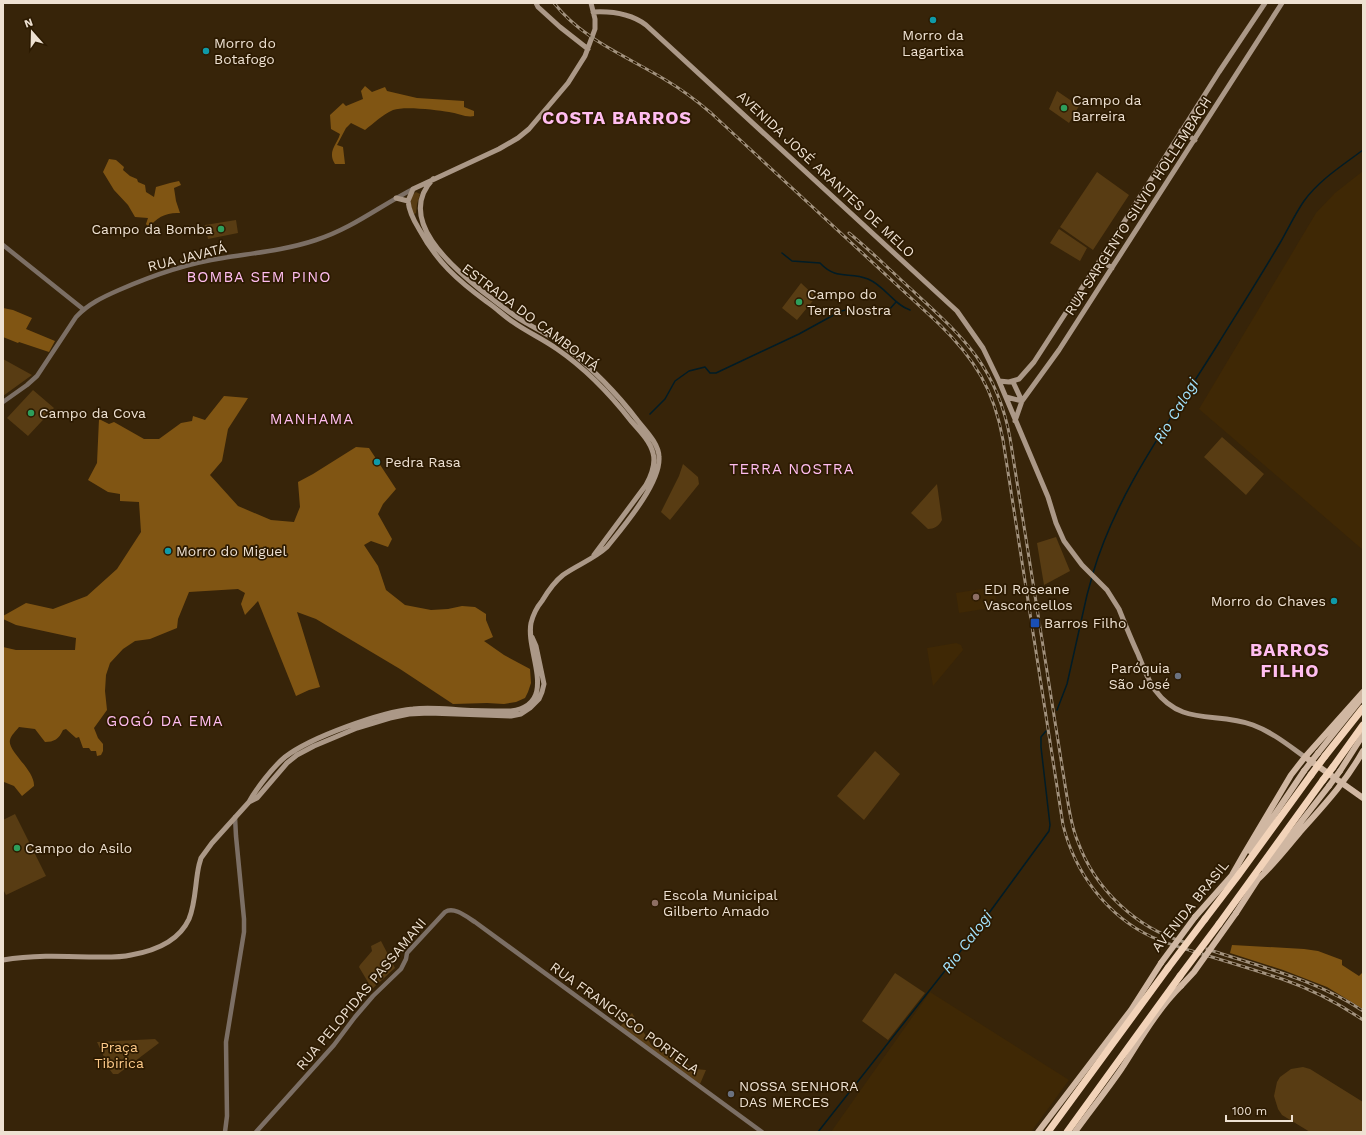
<svg xmlns="http://www.w3.org/2000/svg" width="1366" height="1135" viewBox="0 0 1366 1135" font-family="'Work Sans',sans-serif">
	<style>
		.built { fill: #3f2805 }
		.green { fill: #583c13 }
		.forest { fill: #805513 }
		.lines { fill: none; stroke-linecap: round; stroke-linejoin: round }
		.stream { stroke: #011c26; stroke-width: 1.5 }
		.tertiary { stroke: #7c6f65; stroke-width: 4.5 }
		.secondary { stroke: #ab9887; stroke-width: 5 }
		.primary { stroke: #d0b7a2; stroke-width: 6 }
		.motorway { stroke: #f2d3b9; stroke-width: 7 }
		.rail-casing { stroke: #a2927e; stroke-width: 3 }
		.rail { stroke: #2c1a01; stroke-width: 1.5; stroke-dasharray: 4.5; stroke-linecap: butt }
		.primary-bridge { stroke: #d0b7a2; stroke-width: 6 }
		.motorway-bridge { stroke: #f2d3b9; stroke-width: 7 }
		.culture-dot { fill: #0f9aa8; stroke: #2c1a01; stroke-width: 1.5 }
		.leisure-dot { fill: #2e9e5b; stroke: #2c1a01; stroke-width: 1.5 }
		.education-dot { fill: #8d6e63; stroke: #2c1a01; stroke-width: 1.5 }
		.transit-dot { fill: #1a4fb4; stroke: #2c1a01; stroke-width: 1.5 }
		.worship-dot { fill: #6b7280; stroke: #2c1a01; stroke-width: 1.5 }
		.labels { text-anchor: middle; stroke-width: 3.5; stroke-linejoin: round; paint-order: stroke }
		.poi-label { font-size: 14px; fill: #eee1d2; stroke: #2c1a01; text-anchor: start }
		.street-label { font-size: 14px; fill: #eee1d2; stroke: #2c1a01 }
		.park-label { font-size: 14px; fill: #feca89; stroke: #2c1a01 }
		.neighbourhood-label { font-size: 15px; letter-spacing: 1px; fill: #ffbdf0; stroke: #2c1a01 }
		.water-label { font-size: 15px; font-style: italic; fill: #a3e4ff; stroke: #2c1a01 }
		.district-label { font-size: 18px; font-weight: bold; letter-spacing: 1px; fill: #ffbdf0; stroke: #2c1a01 }
	</style>
	<rect width="100%" height="100%" fill="#372409"/>
	<path class="built" d="M1363,171V550L1199,409L1316,213L1335,193Z
		M994,587L996,600L990,608L959,613L956,593Z
		M956,643L961,645L963,650L933,686L927,648Z
		M930,992L1069,1080L1031,1132H831Z"/>
	<path class="green" d="M1057,91L1079,106L1069,123L1049,109Z
		M1097,172L1129,195L1093,250L1060,227Z
		M416,192L420,194L417,204L416,213L413,215C411,207 408,197 416,192Z
		M236,220L238,233L208,239L205,225Z
		M1059,229L1087,248L1080,261L1050,243Z
		M801,283L816,297L797,320L782,308Z
		M3,359L32,375L3,396Z
		M33,390L54,408L28,436L7,418Z
		M1222,437L1264,474L1246,495L1204,457Z
		M683,464L698,477L699,484L670,520L661,512L679,476Z
		M937,484L942,520C939,526 934,529 928,529L911,513Z
		M1056,537L1070,571L1044,585L1037,543Z
		M875,751L900,774L864,820L837,796Z
		M15,814L46,876L6,895L3,889V820Z
		M381,941L395,968L372,989L359,967L360,965L372,951L371,946Z
		M895,973L925,993L888,1040L862,1021Z
		M632,1013L652,1046L695,1069L706,1070L700,1084L619,1028Z
		M155,1039L159,1043L118,1074H113L110,1070L97,1042Z
		M1303,1067L1310,1069L1363,1102V1132H1310L1282,1115L1278,1109L1274,1096L1277,1082L1280,1077L1291,1069Z"/>
	<path class="forest" d="M365,86L372,92L385,87L387,91L417,98L464,101V107L474,111V116C467,118 457,113 449,112C436,110 405,106 393,110C382,115 374,123 365,130L351,123L346,128L337,145L343,147L345,164H335C327,151 337,145 340,134L331,129L330,115L343,103L346,106L363,99L361,91Z
		M109,159L116,160L124,167L123,170L130,176L137,179L138,182L145,185L146,192L154,197L156,187L170,183L179,181L181,185L174,188L176,201L180,213C167,212 156,217 149,228L146,224L148,218L135,217L128,205L114,190L103,172Z
		M3,308L13,310L32,318L26,329L55,341L49,352L19,342L18,343L3,337Z
		M224,396L248,398L228,429L222,461L210,475L238,506L271,520L294,522L300,507L298,482L313,474L356,447L369,448L396,489L383,504L378,514L392,539L388,547L371,541L364,545L378,566L386,590L405,605L431,610L448,609L462,606L475,607L486,614V620L493,637L484,641L504,655L530,669L531,683L528,692L525,698L516,702L504,704L487,703L453,704L400,669L316,619L297,612L320,687L309,690L296,696L258,601L245,615L241,604L245,593L238,589L189,592L178,619L177,628L150,639L135,641L123,649L110,663L106,675L105,691L107,710L94,728L98,738L103,744V751L101,755L97,756L96,751H91L89,748H83L79,737L76,738L66,729L63,730C59,739 54,742 45,742L35,729L19,727C16,731 11,735 10,740C7,751 35,770 34,786L22,796L14,786L4,782L3,780V647L16,650H75L76,638L16,625L3,619V616L26,603L53,609L87,596L117,569L141,532L139,502L120,501V494L108,492L88,480L97,463L99,419L109,424L114,422L144,439H159L181,423L192,421L193,416L205,420Z
		M1232,945L1304,949L1318,951L1342,960V965L1359,976L1363,972V1009L1327,987L1283,970L1230,953Z"/>
	<g class="lines">
		<path class="stream" d="M782,253L792,261L820,263C837,281 849,271 868,279C885,286 894,305 910,310
			M650,414L665,399L675,381L689,371L705,367L710,373H716L799,334L841,311L851,309L878,314L888,311L896,302
			M1093,573C1118,489 1173,417 1218,344C1239,310 1260,277 1280,243C1288,229 1295,214 1304,201C1319,180 1343,165 1363,150
			M1057,710L1067,684L1087,595L1092,577
			M818,1132L970,939L1049,831L1050,825L1041,747V737L1046,731"/>
		<path class="tertiary" d="M3,245L83,309
			M3,402L27,385L37,376L76,317C88,304 103,297 119,290C151,276 189,263 223,258C254,253 286,250 316,240C351,229 380,206 413,189
			M225,1132L227,1116L226,1042L244,932V919L236,836L235,817
			M256,1132L334,1045L355,1017L373,996L401,969L406,959L407,953L445,912C454,906 467,917 475,922L762,1132"/>
		<path class="secondary" d="M536,3L538,7L560,27L588,49
			M591,3L595,19V29L585,56L568,83L529,129L518,138L499,149L413,189L408,201C409,211 414,221 419,229C437,262 457,280 487,302C496,308 504,316 513,322C527,332 543,339 557,349C586,369 610,394 631,421C639,430 650,441 653,453C656,464 651,476 646,485L594,555
			M593,12C612,11 630,13 646,25L957,311L983,348L999,381L1048,497L1056,523L1064,541L1082,565L1107,590L1119,609C1125,624 1131,639 1138,654C1143,666 1147,679 1155,690C1182,727 1216,711 1253,725C1272,732 1288,745 1305,757
			M1181,131L1195,140
			M396,198L408,201
			M1100,260L1112,268
			M999,381L1009,382L1019,379L1034,362L1100,260L1219,72L1265,3
			M1013,382L1022,401
			M1006,397L1022,401
			M1015,421L1022,401L1059,350L1282,3
			M249,802C256,789 273,767 285,757C311,737 381,712 413,709C429,707 446,709 462,710C478,711 495,711 511,711C560,704 525,652 531,623C533,615 537,607 542,601C548,591 554,582 563,575C577,565 594,559 607,547C623,527 661,483 659,457C659,444 646,431 638,421C616,392 591,367 562,344C548,334 532,327 518,318C506,310 494,300 482,291C452,267 395,219 433,179
			M3,960C31,955 60,956 89,957C102,957 118,958 131,955C154,951 179,941 189,919C196,902 195,882 199,865L201,858L212,843L249,802L257,798L287,763L297,755L314,746L357,728L390,718L409,714L429,713L511,716L521,714L530,708L539,699L542,692L544,684L536,646L532,637"/>
		<path class="primary" d="M1318,753L1362,698
			M1308,759L1363,798
			M1340,771L1363,735
			M1250,851L1304,771
			M1264,869L1329,786
			M1232,875L1244,854L1291,775L1305,757L1363,692
			M1255,882C1272,867 1286,849 1300,832C1324,805 1345,783 1363,751
			M1236,913L1258,879
			M1195,917L1234,873
			M1038,1132L1131,1010L1161,963
			M1075,1132C1090,1111 1107,1090 1122,1068C1140,1040 1157,1010 1181,986"/>
		<path class="motorway" d="M1325,756L1363,708
			M1333,767L1363,725
			M1205,919L1237,877L1311,775
			M1219,924L1323,780
			M1048,1132L1168,968
			M1067,1132L1180,976"/>
		<g class="rail-casing">
			<path id="rail" d="M554,3C582,39 626,56 664,79C681,89 696,100 711,113L939,324C975,359 994,390 1003,440L1063,825C1075,873 1107,916 1152,937C1165,943 1179,947 1192,951C1222,960 1252,969 1282,979C1311,989 1338,1003 1363,1020
				M849,233C871,251 891,271 912,290C963,337 997,367 1010,438L1066,791C1069,808 1071,826 1078,842C1095,889 1136,928 1184,942
				M1207,949C1260,967 1315,979 1363,1011"/>
		</g>
		<use href="#rail" class="rail"/>
		<path class="primary-bridge" d="M1304,771L1318,753
			M1329,786L1340,771
			M1161,963L1195,917
			M1181,986L1194,972L1236,913"/>
		<path class="motorway-bridge" d="M1311,775L1325,756
			M1323,780L1333,767
			M1168,968L1205,919
			M1180,976L1219,924"/>
	</g>
	<g class="culture-dot">
		<circle cx="933" cy="20" r="4"/>
		<circle cx="206" cy="51" r="4"/>
		<circle cx="377" cy="462" r="4"/>
		<circle cx="168" cy="551" r="4"/>
		<circle cx="1334" cy="601" r="4"/>
	</g>
	<g class="leisure-dot">
		<circle cx="1064" cy="108" r="4"/>
		<circle cx="221" cy="229" r="4"/>
		<circle cx="799" cy="302" r="4"/>
		<circle cx="31" cy="413" r="4"/>
		<circle cx="17" cy="848" r="4"/>
	</g>
	<g class="education-dot">
		<circle cx="976" cy="597" r="4"/>
		<circle cx="655" cy="903" r="4"/>
	</g>
	<rect class="transit-dot" x="1030" y="618" width="10" height="10" rx="2"/>
	<g class="worship-dot">
		<circle cx="1178" cy="676" r="4"/>
		<circle cx="731" cy="1094" r="4"/>
	</g>
	<g class="labels">
		<g class="poi-label">
			<text x="933" y="40" text-anchor="middle">Morro da<tspan x="933" dy="16">Lagartixa</tspan></text>
			<text x="214" y="48">Morro do<tspan x="214" dy="16">Botafogo</tspan></text>
			<text x="1072" y="105">Campo da<tspan x="1072" dy="16">Barreira</tspan></text>
			<text x="213" y="234" text-anchor="end">Campo da Bomba</text>
			<text x="807" y="299">Campo do<tspan x="807" dy="16">Terra Nostra</tspan></text>
			<text x="39" y="418">Campo da Cova</text>
			<text x="385" y="467">Pedra Rasa</text>
			<text x="176" y="556">Morro do Miguel</text>
			<text x="984" y="594">EDI Roseane<tspan x="984" dy="16">Vasconcellos</tspan></text>
			<text x="1326" y="606" text-anchor="end">Morro do Chaves</text>
			<text x="1044" y="628">Barros Filho</text>
			<text x="1170" y="673" text-anchor="end">Paróquia<tspan x="1170" dy="16">São José</tspan></text>
			<text x="25" y="853">Campo do Asilo</text>
			<text x="663" y="900">Escola Municipal<tspan x="663" dy="16">Gilberto Amado</tspan></text>
			<text x="739" y="1091">NOSSA SENHORA<tspan x="739" dy="16">DAS MERCES</tspan></text>
		</g>
		<g class="street-label">
			<text transform="translate(826 174) rotate(43)" y="5">AVENIDA JOSÉ ARANTES DE MELO</text>
			<text transform="translate(1138 206) rotate(-57)" y="5">RUA SARGENTO SILVIO HOLLEMBACH</text>
			<text transform="translate(187 257) rotate(-14)" y="5">RUA JAVATÁ</text>
			<text transform="translate(531 317) rotate(37)" y="5">ESTRADA DO CAMBOATÁ</text>
			<text transform="translate(1190 906) rotate(-51)" y="5">AVENIDA BRASIL</text>
			<text transform="translate(361 994) rotate(-50)" y="5">RUA PELOPIDAS PASSAMANI</text>
			<text transform="translate(625 1018) rotate(36)" y="5">RUA FRANCISCO PORTELA</text>
		</g>
		<g class="park-label">
			<text x="119" y="1052">Praça<tspan x="119" dy="16">Tibirica</tspan></text>
		</g>
		<g class="neighbourhood-label">
			<text x="259" y="282">BOMBA SEM PINO</text>
			<text x="312" y="424">MANHAMA</text>
			<text x="792" y="474">TERRA NOSTRA</text>
			<text x="165" y="726">GOGÓ DA EMA</text>
		</g>
		<g class="water-label">
			<text transform="translate(1176 411) rotate(-59)" y="5">Rio Calogi</text>
			<text transform="translate(967 942) rotate(-53)" y="5">Rio Calogi</text>
		</g>
		<g class="district-label">
			<text x="617" y="124">COSTA BARROS</text>
			<text x="1290" y="656">BARROS<tspan x="1290" dy="21">FILHO</tspan></text>
		</g>
	</g>
	<rect width="1366" height="1135" fill="none" stroke="#eee1d2" stroke-width="8"/>
	<g transform="translate(32 32) rotate(340)" stroke="#2c1a01" stroke-width="3" paint-order="stroke">
	<path d="M0-3L7 15L0 10L-7 15Z" fill="#eee1d2"/>
	<text y="-6" font-size="11" font-weight="bold" text-anchor="middle" fill="#eee1d2">N</text>
	</g>
	<path d="M1226 1115v6h66v-6" fill="none" stroke="#eee1d2" stroke-width="2"/>
	<text x="1232" y="1115" font-size="12" fill="#eee1d2" stroke="#2c1a01" stroke-width="3" paint-order="stroke">100 m</text>
</svg>
